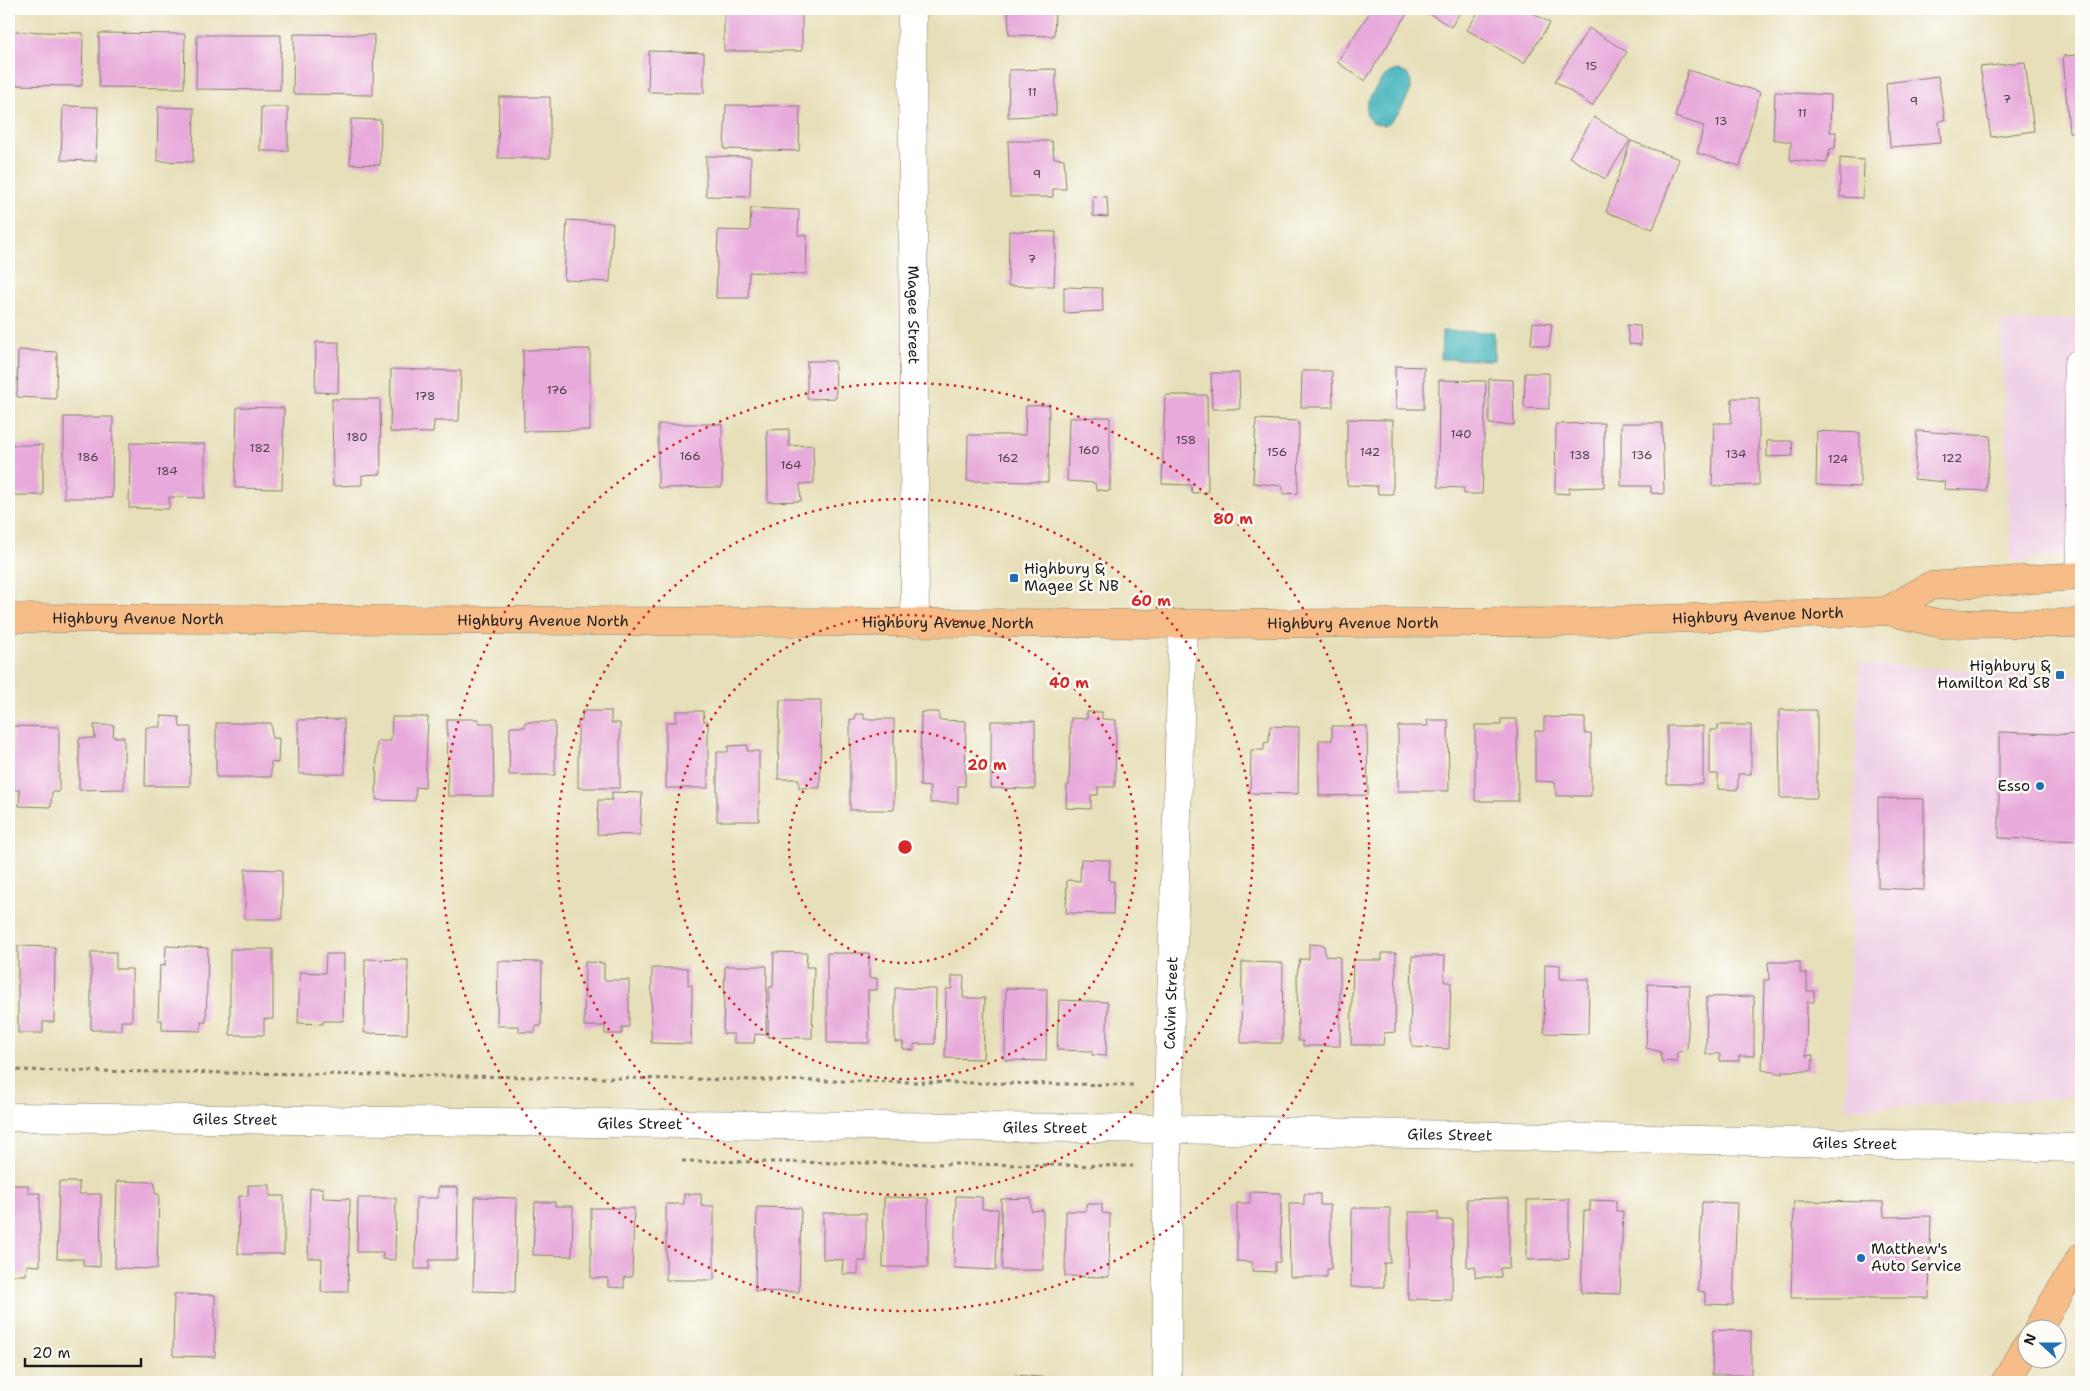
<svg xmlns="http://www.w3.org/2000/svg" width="2090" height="1391" viewBox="0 0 2090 1391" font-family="'Shantell Sans',sans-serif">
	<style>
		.built { fill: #efd0e6 }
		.water { fill: #47b6bd; stroke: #32696c }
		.building { fill: #e8aadb }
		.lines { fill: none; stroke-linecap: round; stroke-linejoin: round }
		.minor-casing { stroke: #827e6a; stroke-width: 29 }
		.major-casing { stroke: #827e6a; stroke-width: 29 }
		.path { stroke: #827e6a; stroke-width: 3; stroke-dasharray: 4 4; stroke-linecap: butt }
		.minor { stroke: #fff; stroke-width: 28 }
		.major { stroke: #f7bd88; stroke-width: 28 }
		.ring { fill: none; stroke: #d62828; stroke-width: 2.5; stroke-dasharray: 2.5 5 }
		.poi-dot { fill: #1f6fb2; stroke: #fdfcf7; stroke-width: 2 }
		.labels { text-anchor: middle; stroke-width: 5; stroke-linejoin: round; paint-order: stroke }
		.number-label { font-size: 12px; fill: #4f404c }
		.street-label { font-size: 15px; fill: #1c1c1c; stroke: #fdfcf7 }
		.poi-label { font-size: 15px; fill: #1c1c1c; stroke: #fdfcf7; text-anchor: start }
		.centre { fill: #d62828; stroke: #fdfcf7; stroke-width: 2.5 }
		.ring-label { font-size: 15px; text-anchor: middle; font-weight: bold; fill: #d62828; stroke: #fdfcf7; stroke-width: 5; stroke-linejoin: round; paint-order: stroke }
	</style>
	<rect width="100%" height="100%" fill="#fdfcf7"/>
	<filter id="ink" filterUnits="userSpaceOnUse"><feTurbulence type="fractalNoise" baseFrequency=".02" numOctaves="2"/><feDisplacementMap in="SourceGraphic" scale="10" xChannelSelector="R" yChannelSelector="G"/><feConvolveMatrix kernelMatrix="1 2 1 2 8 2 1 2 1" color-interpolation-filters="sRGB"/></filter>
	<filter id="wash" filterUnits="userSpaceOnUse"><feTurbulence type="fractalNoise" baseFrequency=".0096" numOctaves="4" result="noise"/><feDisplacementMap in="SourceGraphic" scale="20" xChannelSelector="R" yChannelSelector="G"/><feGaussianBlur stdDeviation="1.12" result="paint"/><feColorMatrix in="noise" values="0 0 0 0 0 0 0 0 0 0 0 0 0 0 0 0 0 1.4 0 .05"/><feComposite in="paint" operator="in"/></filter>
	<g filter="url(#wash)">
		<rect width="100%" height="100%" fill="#e7dfb9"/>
		<path class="built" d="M2081,319V554L2011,562L2000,322Z
			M1859,664L2081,676V1097L1845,1109Z"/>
		<path class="water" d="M1398,70L1407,74C1409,77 1411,80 1411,84C1411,95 1395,123 1384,125C1381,125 1376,124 1373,122C1361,114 1367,101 1373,92C1381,81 1385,72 1398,70Z
			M1442,331L1494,332V360L1441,359Z"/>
		<g id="blocks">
			<path class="building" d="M724,9H802V51H724Z
				M1008,9H1055L1054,36L1009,35Z
				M1372,9H1410L1365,81L1337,62Z
				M1422,9H1462L1451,27Z
				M1480,9H1526L1550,23L1524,63L1467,30Z
				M1589,28L1627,52L1592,106L1555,81Z
				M9,31L83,33L82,86L9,85Z
				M99,33L185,34L184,88L99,87Z
				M294,34L374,35L373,95L293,94Z
				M197,35H281L280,90L196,89Z
				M649,51L704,53V93L648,92Z
				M2081,55V131L2069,132L2063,56Z
				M2025,62L2034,131L1991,137L1980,67Z
				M1056,69V115L1008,117L1009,70Z
				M1688,70L1760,92L1740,166L1697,153L1704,126L1675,117Z
				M1938,76L1945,120L1939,121L1941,143L1890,147L1886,83Z
				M1775,92L1831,95L1830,132H1836L1835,148L1830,149L1827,163L1790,160L1791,142L1773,139Z
				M499,97H550V158H498Z
				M726,105L800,106L799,151L724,149Z
				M63,106L98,107L96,161L61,160Z
				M158,107L194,108L193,162L157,161Z
				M261,107H288V151H260Z
				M1594,117L1630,140L1605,179L1569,157Z
				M351,119L381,120L380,165L350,164Z
				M1008,141H1052L1054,158L1064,159L1066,189H1053V197H1010Z
				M1631,141L1679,159L1653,229L1606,212Z
				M706,156L751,157L750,197L706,196Z
				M1840,158L1864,160L1863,198L1840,197Z
				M1093,196L1107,197L1108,217L1093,216Z
				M751,208L799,210L798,235H807L806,274L749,272L748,298H716L718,230L750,231Z
				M567,220L613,223L610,282L564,280Z
				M1009,231L1056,232L1054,286H1008Z
				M1064,287L1102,288L1103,311L1064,313Z
				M1533,322L1552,324L1549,347L1531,344Z
				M1627,325L1640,326L1641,345L1629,344Z
				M316,342H339L338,393L315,392Z
				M590,349V430L524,431L523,350Z
				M18,350L57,352L56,399L17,397Z
				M807,361H835L836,398L807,399Z
				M1395,366L1424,367V409H1396Z
				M391,369L461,371L459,421H434L433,433L390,432Z
				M1302,371H1332L1333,407H1301Z
				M1211,373H1239L1240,409H1212Z
				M1525,373H1549V409L1524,408Z
				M1489,379L1513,380L1514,425L1489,424Z
				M1439,380L1486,381L1482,494H1464V488L1438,487Z
				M1165,395H1207L1208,492L1192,493L1191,485L1162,484Z
				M1732,398H1759V485L1712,486L1714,423H1731Z
				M332,399H380L381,474L362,475V485L333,486Z
				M1049,405L1048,482L967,481L968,435H1025L1026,406Z
				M237,407L284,408L282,489L235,488Z
				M64,417H113L112,498H64Z
				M1110,417V491L1096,490L1095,483L1067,481L1069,418Z
				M1256,419L1299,421L1298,493L1283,494V486L1253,483Z
				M1347,419L1393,420V494H1378L1377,486L1347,485Z
				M1604,423V487L1569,488V494L1555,493L1556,424Z
				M1621,423H1662L1664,494L1651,493V486H1621Z
				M658,424H722V487L658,488Z
				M789,429V446L813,445L814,483L800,484L801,501L768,502L767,430Z
				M1817,431L1860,433V487L1816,485Z
				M1917,431L1991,436L1986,491L1944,489L1945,482L1914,479Z
				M1767,441H1792L1793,456L1767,457Z
				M130,443L205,444V498L169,497V509L129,508Z
				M9,445H43V495H9Z
				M780,700H821L820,788H799V779H778Z
				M1779,710H1817V798H1780Z
				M582,711H611V723H620V788H578V721H582Z
				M676,711H703L704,721H708V788H666V722H676Z
				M921,712H939V720L966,721L965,786H958V803H930V787L920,786Z
				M1087,712H1102V719L1116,720L1115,787H1098V795H1091V809L1066,808L1067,785H1069L1071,718L1087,719Z
				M855,714H864V719H894V810H850V719H855Z
				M161,716L179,717L180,727H191L190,786H145L146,727H161Z
				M392,717H428L425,788L416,787L415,801L376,800L377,741H391Z
				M1544,717L1585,718V734H1591V796H1556L1555,782L1535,781V731H1544Z
				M344,719L345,774H299L298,720Z
				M447,719H479V723H493L494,796H448Z
				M1501,719H1517L1518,801H1475V725H1501Z
				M1427,720H1448L1449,791H1398V726H1428Z
				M991,721H1035V789L991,788Z
				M525,722H555V775H509L510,727H525Z
				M216,723H271L272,738H279L278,763L271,762V777H216Z
				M94,725H114L113,737H124V789L79,790V738H95Z
				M1718,725H1751V774H1738V790L1718,789V774H1710V730H1718Z
				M13,726L59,727V792H52L51,807L19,806L20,790H12Z
				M1270,726L1299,727L1298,794L1250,793L1251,750H1264V743L1269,742Z
				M1332,726H1367L1368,795L1319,796V740H1332Z
				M1667,726H1703V784H1667Z
				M1999,732L2081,735V841L1999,838Z
				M748,745L747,751H759V821H717V752H728V746Z
				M612,792L642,793L640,835L597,834L598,800H612Z
				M1878,798L1924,799V890L1878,888Z
				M1081,859L1110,860L1109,881H1114L1113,914L1066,913L1067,880L1080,881Z
				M245,869L282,870V919H245Z
				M1309,944L1324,945L1325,956L1340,957V1046H1303V1041H1298L1297,974L1300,959H1309Z
				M18,946L55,947L54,1022H43V1033H18Z
				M166,946L208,948L206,1022H201V1031L162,1030V1020H158L160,965L165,966Z
				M230,949H273V1019H264V1035H230Z
				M91,952H116V969H132V1021H121V1030H91Z
				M774,952L807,953L806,967H814L812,1038L768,1037L769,987H773Z
				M827,953H869V978H877V990H868L869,1043H827Z
				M1382,953H1396L1395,1032L1384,1033L1383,1045H1351L1353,960H1382Z
				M326,954H344L343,1021H323V1024L298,1023L300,972L325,973Z
				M1412,956H1445L1444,982H1451L1449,1049L1413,1047L1410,1034Z
				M365,959L408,960L407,1034L364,1033Z
				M498,961L542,962L541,1026H536L535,1032H519V1026H497Z
				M585,962L604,963V980H629V1027H622V1034H605V1026H584Z
				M1242,962L1283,963L1282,1043H1241Z
				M1768,962H1800V973H1807V991H1814V1002H1807L1806,1056L1813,1055L1812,1071H1782L1783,1074L1762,1070L1764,980H1769Z
				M1545,964L1560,965V979H1589L1588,1034L1544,1033Z
				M725,966H767L766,1035L755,1034L754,1043H734V1034H723Z
				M652,968H688V985H692L691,1044L651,1043Z
				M952,976H964L963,998H985L983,1059L945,1058L946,989H952Z
				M1648,984L1690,985L1687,1049L1677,1053V1062L1661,1061V1052L1646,1048Z
				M895,988L936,989L935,1044H914V1050L903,1049V1042H895Z
				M1006,988L1047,989L1046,1061L1005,1060Z
				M1754,996V1056H1739V1061H1720V1054H1706L1707,997Z
				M1059,1000L1108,1002L1106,1056L1092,1055V1051L1057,1050Z
				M117,1181L155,1182V1194H159L157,1269L115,1268Z
				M59,1182H79V1194H101L100,1267L83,1266V1259H57Z
				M11,1185H28V1193H40V1266L27,1265L26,1275H9V1195H11Z
				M248,1185H270V1196H284V1254H238L239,1196H248Z
				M438,1187H458L457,1260H429V1269H415L416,1198H438Z
				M310,1188H323V1198L350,1199L348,1292H321L322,1258H308Z
				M1250,1192L1281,1193L1280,1262H1275V1272L1252,1271V1262L1237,1261V1203H1250Z
				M684,1194H701V1206H714V1280H666V1204H684Z
				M1304,1194H1320V1205H1330L1331,1269H1327V1277H1290L1289,1204H1304Z
				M956,1196L982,1197V1209H998L996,1270L954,1268Z
				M475,1197L517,1198L515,1292L473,1291Z
				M884,1197L928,1198V1267H883Z
				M358,1198H396L395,1260L382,1259L383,1252H357Z
				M1031,1198V1211L1043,1210V1270H1002L1001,1199Z
				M1509,1198V1268H1500L1501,1277H1475V1267H1467V1199Z
				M1569,1199V1259L1527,1260V1200Z
				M1590,1200L1616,1201V1211H1623L1620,1294L1581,1293L1584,1211H1590Z
				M1794,1201L1883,1202L1884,1217L1931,1216L1929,1298H1791Z
				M535,1202H555V1206H573L572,1256L533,1255Z
				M1702,1202L1737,1203L1733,1305L1705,1304V1292L1698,1291Z
				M1086,1204H1102V1213L1110,1214L1109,1277L1065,1276L1066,1211H1086Z
				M757,1207L801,1208L799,1292L755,1291Z
				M591,1208H634L632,1277H624V1288L608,1287V1278H591Z
				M1352,1208H1390V1263H1384V1287H1351Z
				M1409,1212H1438V1220H1453L1452,1300L1408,1299Z
				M823,1213H866V1261H858V1274H842L843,1260L823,1259Z
				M174,1294L215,1295V1357L173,1356Z
				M1713,1330L1751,1331V1375H1712Z
				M1015,1375L1053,1378V1382H1014Z"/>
		</g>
	</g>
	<g filter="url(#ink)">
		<use href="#blocks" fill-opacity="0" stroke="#827e6a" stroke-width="1"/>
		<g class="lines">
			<g class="minor-casing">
				<g id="minor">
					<path id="s1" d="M912,9L915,623"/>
					<path d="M2078,364L2081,576"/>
					<path id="s2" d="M9,1117L1167,1129L2081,1148"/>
					<path id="s3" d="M1167,1382V1129L1183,624"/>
				</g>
			</g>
			<g class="major-casing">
				<g id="major">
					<path d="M1887,611L1930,586L2081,576"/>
					<path id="s4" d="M9,618L1183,624L1581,622L1887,611L1942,624L2081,623"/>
					<path d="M2038,1328L2081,1257"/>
					<path d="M2005,1382L2028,1345"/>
				</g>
			</g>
			<path class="path" d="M9,1070L1135,1085
				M682,1161L1133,1166"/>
			<use href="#minor" class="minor"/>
			<use href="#major" class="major"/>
		</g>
	</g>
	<g class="ring">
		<circle cx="905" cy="847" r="116"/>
		<circle cx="905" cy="847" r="232"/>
		<circle cx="905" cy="847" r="348"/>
		<circle cx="905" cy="847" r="464"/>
	</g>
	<g class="poi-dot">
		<rect x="1009" y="573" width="10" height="10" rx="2.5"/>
		<rect x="2055" y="670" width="10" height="10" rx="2.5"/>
		<circle cx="2040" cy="786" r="5"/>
		<circle cx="1861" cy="1258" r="5"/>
	</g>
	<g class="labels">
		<g class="number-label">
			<text x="1591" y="70">15</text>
			<text x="1032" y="96">11</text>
			<text x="2007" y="103">7</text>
			<text x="1914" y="105">9</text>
			<text x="1802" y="117">11</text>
			<text x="1721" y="125">13</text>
			<text x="1037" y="178">9</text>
			<text x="1032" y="263">7</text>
			<text x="557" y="394">176</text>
			<text x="425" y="400">178</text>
			<text x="1461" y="438">140</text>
			<text x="357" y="441">180</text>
			<text x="1186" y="444">158</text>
			<text x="260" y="452">182</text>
			<text x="1089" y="454">160</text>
			<text x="1277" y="456">156</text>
			<text x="1370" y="456">142</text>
			<text x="1736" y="458">134</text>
			<text x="1580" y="459">138</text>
			<text x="1642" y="459">136</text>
			<text x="690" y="460">166</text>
			<text x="88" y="461">186</text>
			<text x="1008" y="462">162</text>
			<text x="1952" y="462">122</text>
			<text x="1838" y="463">124</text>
			<text x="791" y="469">164</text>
			<text x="167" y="475">184</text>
		</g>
		<g class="street-label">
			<text dy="5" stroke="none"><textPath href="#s1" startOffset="306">Magee Street</textPath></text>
			<text dy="5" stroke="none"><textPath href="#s4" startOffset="1749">Highbury Avenue North</textPath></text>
			<text dy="5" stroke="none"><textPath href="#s4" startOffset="129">Highbury Avenue North</textPath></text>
			<text dy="5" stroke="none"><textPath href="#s4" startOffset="534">Highbury Avenue North</textPath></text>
			<text dy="5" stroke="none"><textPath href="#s4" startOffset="939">Highbury Avenue North</textPath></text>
			<text dy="5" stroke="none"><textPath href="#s4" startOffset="1344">Highbury Avenue North</textPath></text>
			<text dy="5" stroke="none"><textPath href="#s3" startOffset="379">Calvin Street</textPath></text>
			<text dy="5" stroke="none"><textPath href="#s2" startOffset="226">Giles Street</textPath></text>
			<text dy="5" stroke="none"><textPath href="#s2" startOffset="631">Giles Street</textPath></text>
			<text dy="5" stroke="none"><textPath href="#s2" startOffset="1036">Giles Street</textPath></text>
			<text dy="5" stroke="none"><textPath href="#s2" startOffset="1441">Giles Street</textPath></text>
			<text dy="5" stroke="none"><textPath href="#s2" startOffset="1846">Giles Street</textPath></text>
		</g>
		<g class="poi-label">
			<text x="1024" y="574">Highbury &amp;<tspan x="1024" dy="17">Magee St NB</tspan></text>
			<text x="2050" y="671" text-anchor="end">Highbury &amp;<tspan x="2050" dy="17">Hamilton Rd SB</tspan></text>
			<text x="2030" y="791" text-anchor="end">Esso</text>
			<text x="1871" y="1254">Matthew's<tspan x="1871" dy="17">Auto Service</tspan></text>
		</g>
	</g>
	<circle cx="905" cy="847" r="8" class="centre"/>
	<g class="ring-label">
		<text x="1233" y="524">80 m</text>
		<text x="1151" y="606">60 m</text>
		<text x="1069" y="688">40 m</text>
		<text x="987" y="770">20 m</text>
	</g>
	<rect width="2090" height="1391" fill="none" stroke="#fdfcf7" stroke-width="30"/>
	<g transform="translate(2042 1344) rotate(291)"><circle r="24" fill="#fdfcf7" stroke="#a3a29f"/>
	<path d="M0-4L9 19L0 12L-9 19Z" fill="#1f6fb2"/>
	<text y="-8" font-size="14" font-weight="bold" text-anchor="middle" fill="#1c1c1c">N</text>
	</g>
	<path d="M25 1358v8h116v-8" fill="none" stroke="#1c1c1c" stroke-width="2.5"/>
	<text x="32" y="1358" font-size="15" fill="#1c1c1c" stroke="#fdfcf7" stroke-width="4" paint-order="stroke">20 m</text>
</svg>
